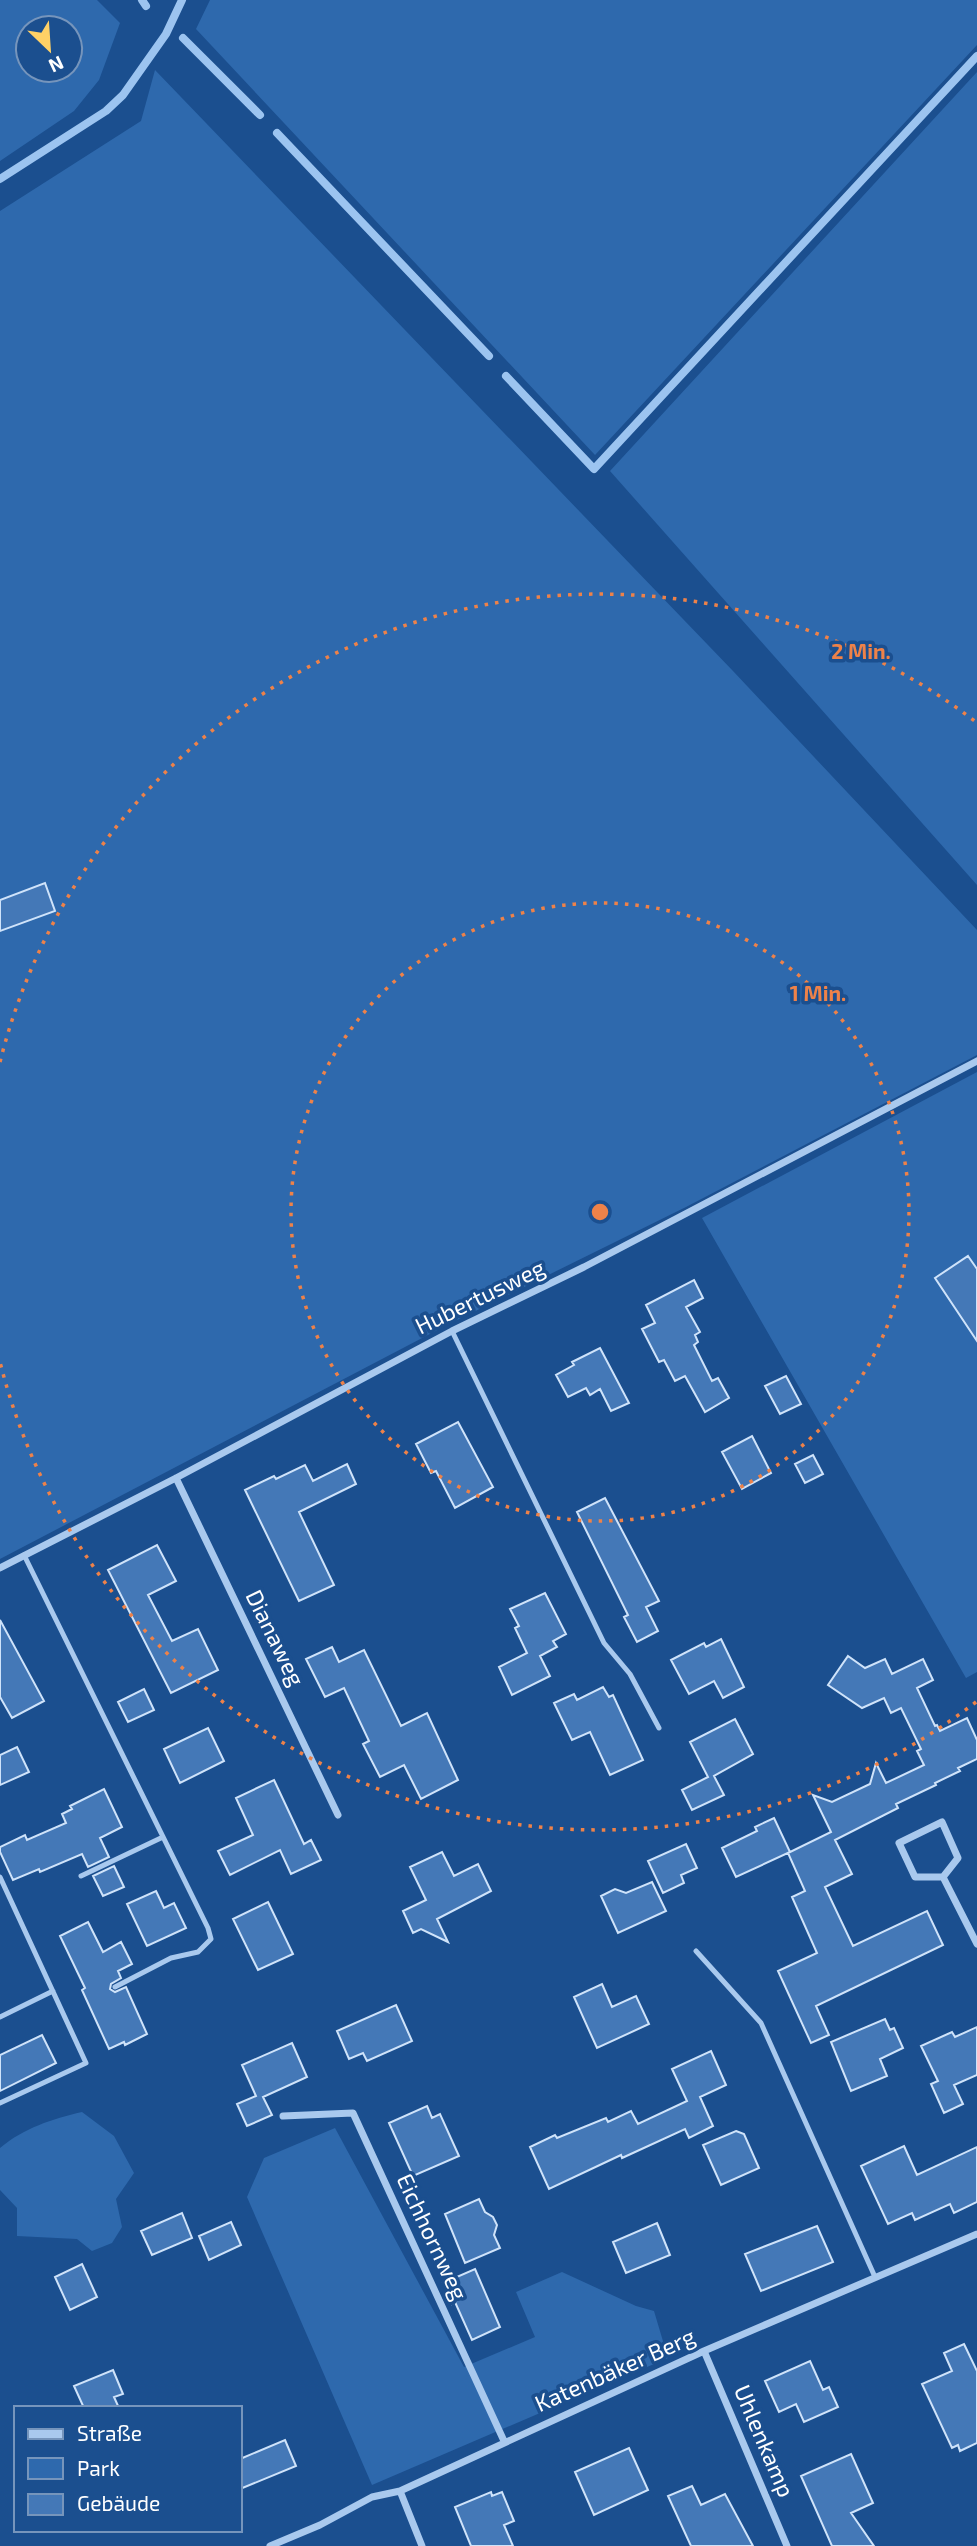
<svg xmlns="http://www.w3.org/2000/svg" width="977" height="2546" viewBox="0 0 977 2546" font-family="'Exo 2',sans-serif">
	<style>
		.green { fill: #2e69ad; fill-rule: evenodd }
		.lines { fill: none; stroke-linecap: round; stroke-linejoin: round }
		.stream { stroke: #9cc4f0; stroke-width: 8 }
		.building { fill: #4478b7; stroke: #cfe3fa; stroke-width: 2 }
		.service { stroke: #a9c9ee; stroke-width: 5 }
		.minor { stroke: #a9c9ee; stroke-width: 7 }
		.ring { fill: none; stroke: #ee8249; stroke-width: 3.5; stroke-dasharray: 3.5 7 }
		.labels { text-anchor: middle; stroke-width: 7; stroke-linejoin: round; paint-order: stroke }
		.street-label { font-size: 23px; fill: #fff; stroke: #1b4f8f }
		.centre { fill: #ee8249; stroke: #1b4f8f; stroke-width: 3.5 }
		.ring-label { font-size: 21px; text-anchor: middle; font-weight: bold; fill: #ee8249; stroke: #1b4f8f; stroke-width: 7; stroke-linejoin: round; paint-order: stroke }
	</style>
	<rect width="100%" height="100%" fill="#1b4f8f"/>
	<path class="green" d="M0,0H97L120,23L99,80L74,111L0,161ZM28,28H70V70H28Z
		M210,0H977V45L595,455L196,29Z
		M155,70L733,671L977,930V1055L686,1207L447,1325L0,1559V211L141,121Z
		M977,72V885L610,471Z
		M977,1072V1672L966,1678L702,1218Z
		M82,2112L114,2136L134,2173L116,2199L122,2227L112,2243L92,2251L77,2239L17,2236V2208L0,2190V2148C24,2128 52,2119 82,2112Z
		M335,2128L464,2367L535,2337L516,2292L562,2272L636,2306L654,2311L668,2358L372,2485L247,2197L264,2158Z"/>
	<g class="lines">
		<path class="stream" d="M142,0L146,6
			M183,38L260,115
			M277,133L489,356
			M0,179L106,111L123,95L166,34L182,0
			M506,376L594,469L977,56"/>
	</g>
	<path class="building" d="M45,883L55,911L0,931V900Z
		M968,1256L977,1269V1341L935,1278Z
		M694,1280L703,1298L686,1307L700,1332L695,1335L698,1342L694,1345L712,1381L718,1378L729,1398L705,1412L685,1376L675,1381L664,1360L659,1362L642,1329L655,1323L646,1305Z
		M600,1348L629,1403L611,1411L600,1389L590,1395L586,1388L568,1397L556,1375L574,1365L572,1362Z
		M786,1376L801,1404L780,1414L765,1386Z
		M458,1422L493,1487L455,1508L436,1471L431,1473L416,1444Z
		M752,1436L771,1473L742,1489L722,1452Z
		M813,1455L823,1474L805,1483L795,1464Z
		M347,1464L356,1484L299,1512L334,1585L299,1601L245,1490L274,1476L276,1479L305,1465L313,1481Z
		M605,1498L659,1601L646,1607L658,1631L637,1642L624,1617L628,1615L577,1512Z
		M157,1545L176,1581L148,1595L172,1641L198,1629L218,1670L171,1693L108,1570Z
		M545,1593L566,1634L553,1641L557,1647L540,1656L550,1676L512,1695L499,1667L527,1653L515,1628L519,1626L510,1609Z
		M0,1620L44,1701L12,1718L0,1697Z
		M721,1639L744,1687L723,1698L714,1681L689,1694L671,1660L704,1643L706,1647Z
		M332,1647L339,1662L364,1650L401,1726L427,1713L458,1780L421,1799L404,1765L380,1777L363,1744L369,1741L344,1688L325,1697L306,1659Z
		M848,1656L865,1668L885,1659L892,1674L923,1659L933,1680L917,1688L935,1726L937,1725L940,1731L967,1718L977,1740V1759L958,1768L960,1771L935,1783L936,1785L896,1804L898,1808L835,1840L852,1874L825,1887L853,1946L927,1911L943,1945L816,2006L829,2035L811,2043L778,1971L817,1953L792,1897L805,1891L788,1853L831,1832L813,1795L832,1802L870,1784L876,1763L886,1783L924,1765L917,1751L921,1749L901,1708L891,1713L884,1698L862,1708L828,1685Z
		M603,1687L609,1697L613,1695L643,1760L610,1775L590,1732L572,1740L554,1703L574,1694L577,1700Z
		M144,1689L154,1710L128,1722L118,1702Z
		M735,1719L753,1754L714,1776L724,1795L692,1810L682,1790L708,1777L690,1742Z
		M208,1728L224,1761L180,1783L164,1749Z
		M17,1747L29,1772L0,1785V1755Z
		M274,1780L304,1844L311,1840L321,1860L291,1874L280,1850L230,1875L218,1851L253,1835L236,1798Z
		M104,1789L122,1827L100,1838L109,1857L88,1867L82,1854L40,1872L39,1869L13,1880L0,1852V1847L25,1835L27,1840L66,1823L62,1814L72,1809L70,1806Z
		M774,1818L790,1852L736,1877L722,1848L757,1831L755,1827Z
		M686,1844L697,1868L681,1875L684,1883L663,1893L648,1861Z
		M442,1852L454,1876L478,1864L491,1891L437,1919L448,1942L421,1929L413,1933L403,1911L426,1900L410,1867Z
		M114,1866L124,1887L103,1896L93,1876Z
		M652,1882L666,1911L618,1933L601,1896L615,1889L626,1893Z
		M156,1891L164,1908L174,1903L186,1928L147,1946L127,1904Z
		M268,1902L293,1954L258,1970L233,1919Z
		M88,1922L103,1952L121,1942L132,1964L118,1971L121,1978L111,1984L110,1989L115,1992L126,1987L147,2034L125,2045L124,2042L109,2049L82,1990L85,1988L60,1936Z
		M602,1984L612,2007L636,1996L649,2024L597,2048L574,1997Z
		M396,2005L412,2041L367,2061L363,2053L349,2059L337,2031Z
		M885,2019L890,2030L894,2028L903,2048L880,2059L887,2076L851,2091L831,2042Z
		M977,2027V2075L954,2085L963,2104L944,2113L931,2084L938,2081L921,2046L952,2032L955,2037Z
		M42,2035L56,2063L0,2091V2055Z
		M292,2043L307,2077L263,2097L272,2115L247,2126L237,2104L256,2096L242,2065Z
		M711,2051L726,2085L700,2097L713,2126L689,2138L685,2129L622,2158L621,2155L549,2189L530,2147L555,2135L557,2138L606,2118L608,2122L631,2111L638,2124L687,2101L672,2069Z
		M427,2106L432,2118L440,2114L459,2156L413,2176L389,2123Z
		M736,2131L744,2134L759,2168L721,2185L703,2145Z
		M904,2146L917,2175L977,2147V2202L954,2213L950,2204L915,2220L912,2213L888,2224L861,2166Z
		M479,2199L485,2212L493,2217L497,2225L494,2235L500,2248L465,2263L445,2214Z
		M182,2213L192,2238L152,2255L141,2231Z
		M231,2222L241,2245L209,2260L199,2236Z
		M657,2223L670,2255L626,2273L613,2242Z
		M817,2226L833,2262L761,2291L745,2254Z
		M82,2264L97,2297L70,2310L55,2277Z
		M475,2269L500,2327L472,2340L455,2302L452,2304L443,2283Z
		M964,2344L977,2371V2443L960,2451L958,2445L952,2448L922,2384L952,2371L944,2353Z
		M810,2361L823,2390L829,2387L838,2407L804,2422L796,2404L779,2412L765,2381Z
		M113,2370L123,2394L114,2397L119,2408H84L74,2386Z
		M285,2440L296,2466L240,2489V2459Z
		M629,2448L648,2490L594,2515L575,2472Z
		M851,2454L873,2503L851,2513L874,2546H832L801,2476Z
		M692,2486L701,2505L725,2494L753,2546H691L668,2496Z
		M491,2492L492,2496L502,2492L514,2521L504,2525L513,2546H471L455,2507Z"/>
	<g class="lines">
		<path class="service" d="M452,1331L604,1643L630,1674L659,1728
			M24,1555L208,1928L211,1939L198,1952L171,1958L115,1987
			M81,1876L163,1837
			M0,1877L86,2063L0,2103
			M696,1951L761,2023L875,2277
			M0,2017L53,1991"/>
		<path class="minor" d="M176,1478L338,1815
			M0,1568L176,1478L452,1331L584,1267L977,1061
			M942,1822L958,1858L943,1877H915L899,1843Z
			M943,1877L977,1944
			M283,2116L353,2113L504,2441
			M704,2351L787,2546
			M400,2491L422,2546
			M270,2546L320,2525L372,2497L400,2491L704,2351L977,2234"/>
	</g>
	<g class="ring">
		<circle cx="600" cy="1212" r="309"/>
		<path d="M976 1702A618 618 0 0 1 0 1362M0 1062A618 618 0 0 1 976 722"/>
	</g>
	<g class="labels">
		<g class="street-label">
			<text transform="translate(480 1297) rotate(-26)" y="8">Hubertusweg</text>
			<text transform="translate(275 1638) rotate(64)" y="8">Dianaweg</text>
			<text transform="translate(432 2237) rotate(65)" y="8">Eichhornweg</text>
			<text transform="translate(615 2370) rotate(-24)" y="8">Katenbäker Berg</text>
			<text transform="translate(764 2441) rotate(67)" y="8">Uhlenkamp</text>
		</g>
	</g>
	<circle cx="600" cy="1212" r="10" class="centre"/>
	<g class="ring-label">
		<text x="861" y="659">2 Min.</text>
		<text x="818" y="1001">1 Min.</text>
	</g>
	<rect x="14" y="2406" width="228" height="126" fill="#1b4f8f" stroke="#7695bc" stroke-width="2"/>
	<rect x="28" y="2429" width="35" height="10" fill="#a9c9ee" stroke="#7695bc" stroke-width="2"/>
	<text x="77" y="2441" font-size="21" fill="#ffffff">Straße</text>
	<rect x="28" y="2458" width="35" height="21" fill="#2e69ad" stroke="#7695bc" stroke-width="2"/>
	<text x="77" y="2476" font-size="21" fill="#ffffff">Park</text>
	<rect x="28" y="2494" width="35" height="21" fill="#4478b7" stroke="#7695bc" stroke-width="2"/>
	<text x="77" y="2511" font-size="21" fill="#ffffff">Gebäude</text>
	<g transform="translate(49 49) rotate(155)"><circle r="33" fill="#1b4f8f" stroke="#7695bc" stroke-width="2"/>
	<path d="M0-5L12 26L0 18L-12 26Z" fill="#ffd166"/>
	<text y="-10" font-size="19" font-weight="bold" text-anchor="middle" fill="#ffffff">N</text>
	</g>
</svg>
